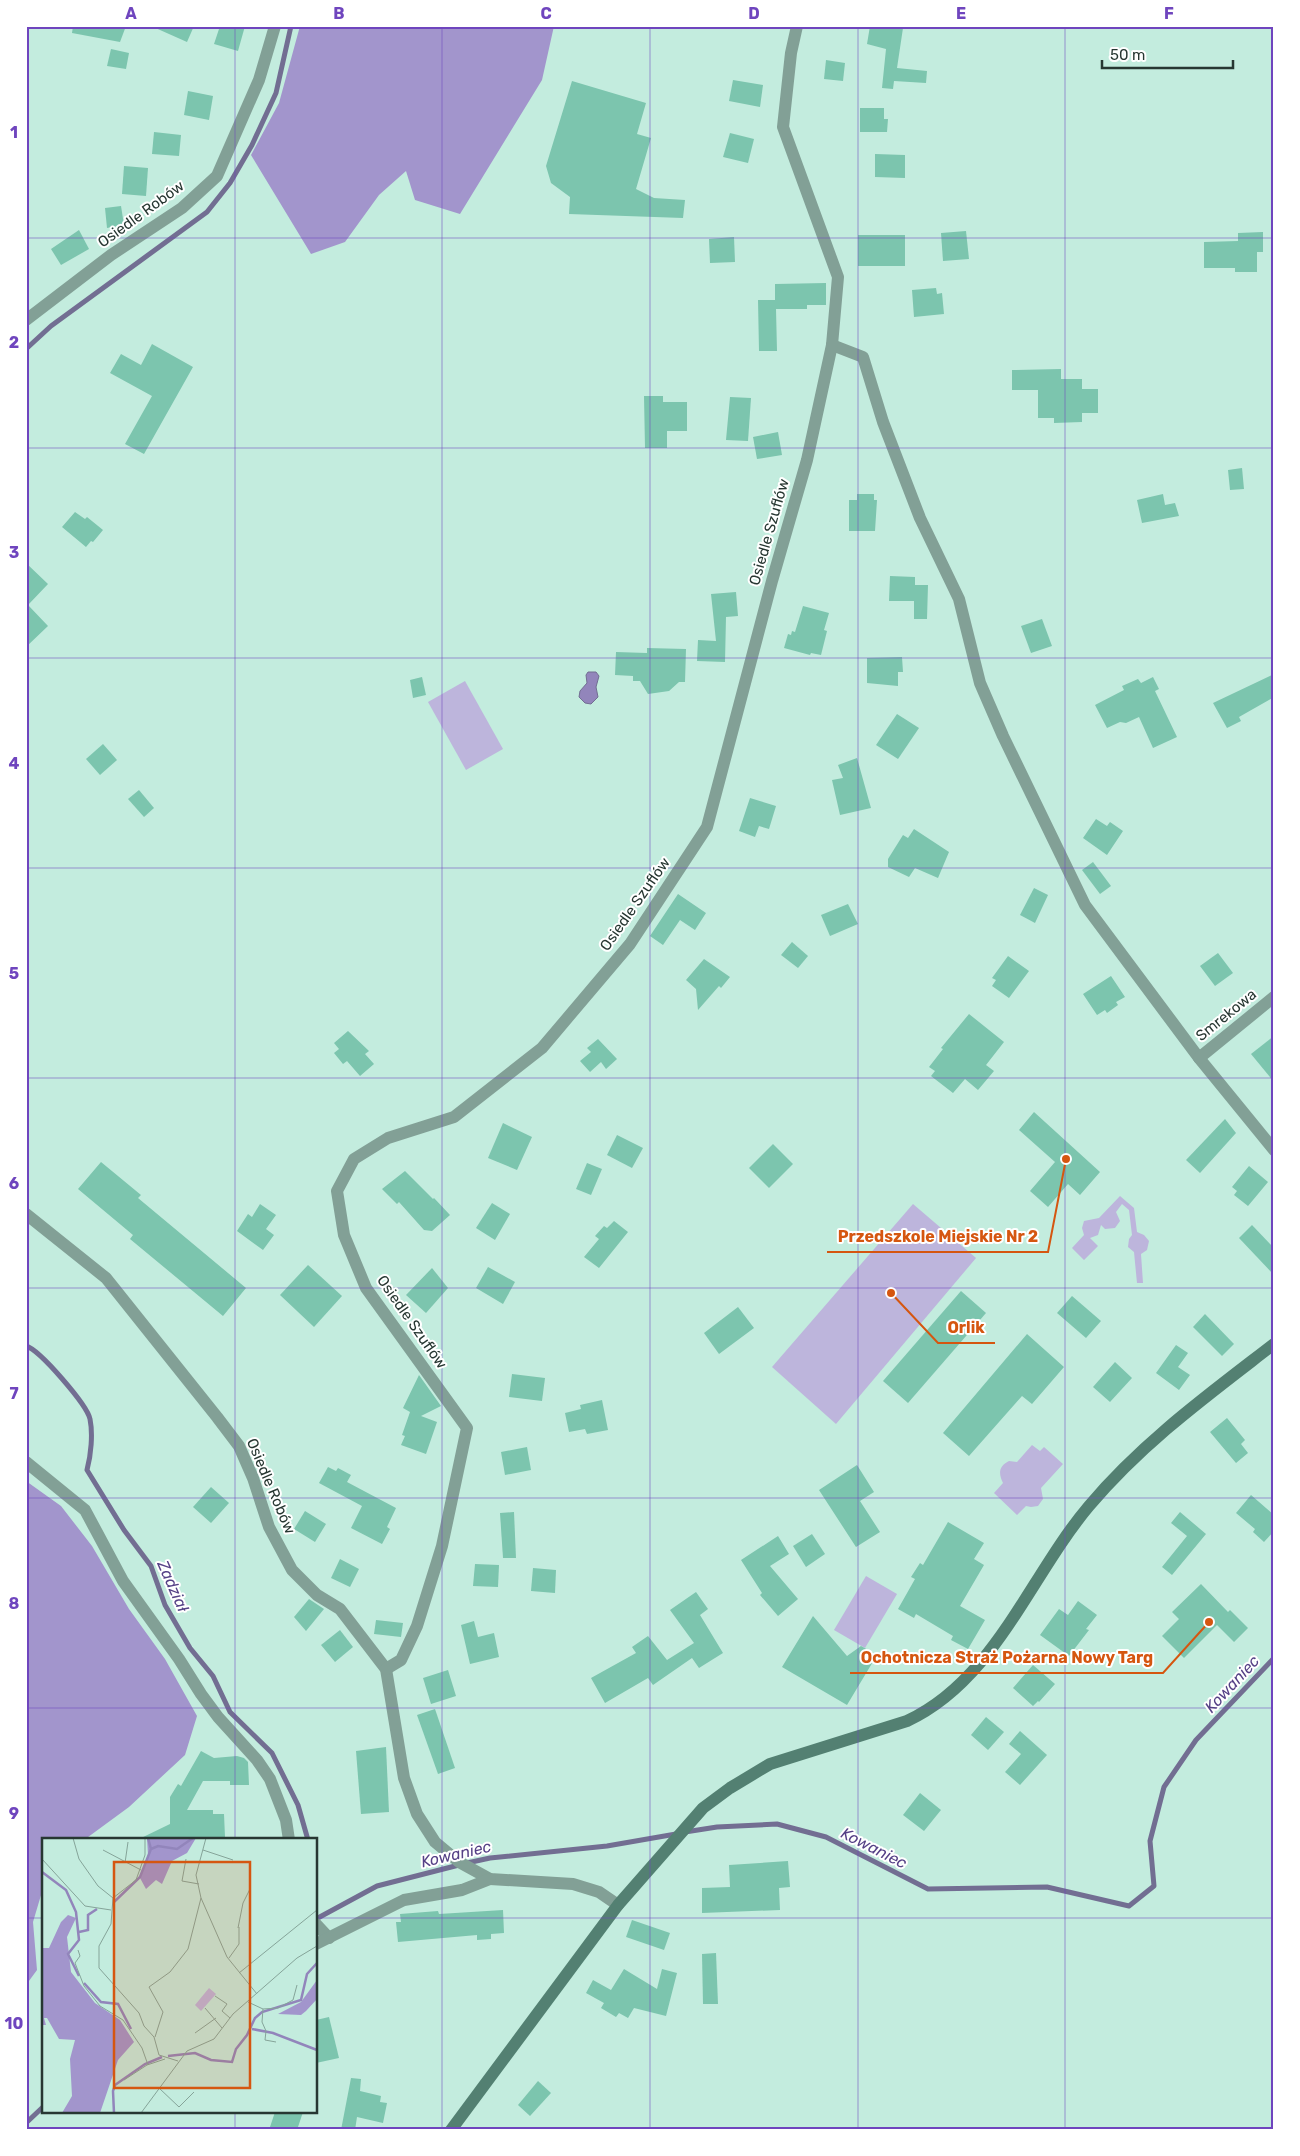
<svg xmlns="http://www.w3.org/2000/svg" width="1300" height="2156" font-family="Rubik,sans-serif">
	<rect width="100%" height="100%" fill="#c3ecde"/>
	<g fill="#bdb5dc">
		<path d="M465 681 503 749 466 770 428 702Z"/>
		<path d="M1120 1196 1134 1208 1137 1232 1144 1235 1149 1241 1147 1250 1141 1254 1143 1283H1137L1134 1252 1128 1247 1129 1239 1132 1235 1129 1210 1122 1204 1116 1212 1120 1221 1115 1228 1105 1229 1101 1225 1098 1235 1090 1238 1098 1246 1084 1260 1072 1248 1084 1235 1082 1228 1084 1221 1099 1218Z"/>
		<path d="M913 1204 976 1258 836 1424 772 1367Z"/>
		<path d="M1032 1445 1040 1451 1044 1447 1063 1464 1041 1488 1043 1499 1038 1506 1031 1507 1026 1506 1017 1515 994 1493 1003 1483C998 1473 999 1466 1009 1461L1017 1462Z"/>
		<path d="M866 1576 897 1594 865 1648 834 1630Z"/>
	</g>
	<g fill="#a295cc">
		<path d="M300 26H554L542 80 460 214 415 200 406 171 379 195 345 242 311 254 251 155 279 103Z"/>
		<path d="M26 1481 61 1506 92 1546 129 1609 165 1659 197 1716 185 1755 129 1807 84 1840H44V1885L33 1922 37 1970 26 1985Z"/>
	</g>
	<path fill="#9285bb" stroke="#726e92" d="M588 672H596L599 676 596 687 598 697 591 704 585 703 579 697 580 691 587 683 586 675Z"/>
	<g fill="none" stroke-linecap="round" stroke-linejoin="round">
		<g stroke="#726e92" stroke-width="5">
			<path d="M26 349 51 326 207 212 230 183 252 145 276 93 291 26"/>
			<path d="M26 1346C40 1350 87 1405 90 1419 93 1434 91 1455 87 1470L124 1530 151 1566 165 1605 190 1648 213 1676 230 1712 272 1753 298 1805 308 1840"/>
			<path d="M685 1832 717 1827 777 1824 826 1837 928 1889 1047 1887 1129 1906 1154 1886 1150 1841 1164 1787 1196 1740 1274 1658"/>
			<path d="M467 1863 490 1858 607 1846 676 1834"/>
			<path d="M316 1919 377 1886 459 1865"/>
			<path d="M26 2123 44 2106"/>
		</g>
	</g>
	<g fill="#7cc5ae">
		<path d="M73 26H126L120 42 72 33Z"/>
		<path d="M151 26H194L187 42Z"/>
		<path d="M220 26H245L238 51 214 44Z"/>
		<path d="M870 26 903 28 897 68 927 71 926 83 894 81 893 89 882 88 886 49 867 44Z"/>
		<path d="M111 49 129 53 126 69 107 66Z"/>
		<path d="M826 60 845 63 843 81 824 79Z"/>
		<path d="M733 80 763 85 760 107 729 101Z"/>
		<path d="M572 81 646 103 637 134 651 138 636 189 654 198 685 200 683 218 569 214 570 197 551 183 546 166Z"/>
		<path d="M188 91 213 96 209 120 184 115Z"/>
		<path d="M860 108H884V119H888L887 132H860Z"/>
		<path d="M154 132 181 135 179 156 152 154Z"/>
		<path d="M730 133 754 139 748 163 723 157Z"/>
		<path d="M875 154 905 155V178L875 177Z"/>
		<path d="M124 166 148 168 146 196 122 194Z"/>
		<path d="M121 206 124 225 107 228 105 208Z"/>
		<path d="M79 230 89 249 61 265 51 249Z"/>
		<path d="M966 231 969 259 943 261 941 233Z"/>
		<path d="M1263 232V252H1257V272H1235V268H1204V242L1238 241V233Z"/>
		<rect x="858" y="235" width="47" height="31"/>
		<path d="M734 237 735 262 710 263 709 239Z"/>
		<path d="M826 283V305H807V309H776L777 351H759L758 300H775V284Z"/>
		<path d="M936 288 937 294 942 293 944 314 914 317 912 290Z"/>
		<path d="M152 344 193 367 144 454 125 444 152 396 110 373 121 354 141 365Z"/>
		<path d="M1061 369V379H1082V389H1098V413H1082V422L1054 423V418H1038V390H1012V370Z"/>
		<path d="M644 396H663V402H687V431H667V448H645Z"/>
		<path d="M730 397 751 398 748 441 726 440Z"/>
		<path d="M778 432 782 455 757 459 753 437Z"/>
		<path d="M1242 468 1244 489 1230 490 1228 470Z"/>
		<path d="M857 494H874V500H877L875 531H849V500H857Z"/>
		<path d="M1163 494 1165 505 1175 503 1179 516 1142 523 1137 500Z"/>
		<path d="M75 512 85 519 87 517 103 530 93 542 91 541 86 547 62 527Z"/>
		<path d="M26 563 48 584 28 605 48 626 26 647Z"/>
		<path d="M890 576 915 577V585H928L927 619H914V601H889Z"/>
		<path d="M736 592 738 616 726 617 725 662 697 661 698 640 716 641 711 594Z"/>
		<path d="M803 606 829 613 824 630 827 631 821 655 811 653 810 655 784 648 788 634 791 635 792 631 795 632Z"/>
		<path d="M1042 619 1052 646 1031 653 1021 626Z"/>
		<path d="M647 648 686 649 685 682H679L669 691 648 694 640 681H633V676L615 675 616 652 647 653Z"/>
		<path d="M902 657 903 672H898V686L867 683V658Z"/>
		<path d="M1274 674V697L1239 717 1241 721 1227 728 1213 703Z"/>
		<path d="M422 677 426 695 413 698 410 680Z"/>
		<path d="M1153 677 1159 689 1155 691 1177 737 1153 748 1139 717 1126 723 1120 722 1107 728 1095 705 1124 690 1122 686 1138 679 1141 683Z"/>
		<path d="M897 714 919 728 898 759 876 745Z"/>
		<path d="M103 744 117 760 100 775 86 759Z"/>
		<path d="M857 758 871 808 840 815 832 780 843 778 838 765Z"/>
		<path d="M139 790 154 808 144 817 128 799Z"/>
		<path d="M750 798 776 806 769 829 759 826 755 837 739 831Z"/>
		<path d="M1096 819 1107 826 1110 822 1123 831 1107 855 1083 838Z"/>
		<path d="M914 829 949 852 938 878 915 868 909 877 888 867V859L903 835 908 838Z"/>
		<path d="M1093 862 1111 886 1100 894 1082 870Z"/>
		<path d="M1034 888 1048 895 1035 923 1020 915Z"/>
		<path d="M678 894 706 913 695 930 680 920 663 945 650 936Z"/>
		<path d="M848 904 858 924 830 936 821 915Z"/>
		<path d="M792 942 808 956 798 968 781 955Z"/>
		<path d="M1218 953 1233 973 1215 986 1200 966Z"/>
		<path d="M1008 956 1029 971 1009 998 992 986 996 980 992 978Z"/>
		<path d="M704 959 730 977 721 988 719 986 698 1010 696 989 686 980Z"/>
		<path d="M1111 976 1125 997 1116 1002 1118 1005 1107 1013 1105 1010 1097 1015 1083 994Z"/>
		<path d="M969 1014 1004 1042 986 1065 994 1071 978 1090 965 1079 953 1093 931 1076 935 1071 929 1067 943 1049 941 1048Z"/>
		<path d="M348 1031 369 1051 365 1054 374 1064 360 1076 347 1061 343 1064 334 1053 339 1049 334 1043Z"/>
		<path d="M1274 1036V1082L1251 1054Z"/>
		<path d="M598 1039 617 1059 606 1069 601 1062 590 1072 580 1061 591 1052 587 1048Z"/>
		<path d="M1034 1112 1100 1172 1080 1195 1068 1184 1048 1207 1030 1191 1055 1162 1019 1130Z"/>
		<path d="M1225 1119 1236 1133 1200 1173 1186 1160Z"/>
		<path d="M503 1123 532 1137 517 1170 488 1158Z"/>
		<path d="M617 1135 643 1148 632 1168 607 1155Z"/>
		<path d="M773 1144 793 1164 769 1188 749 1168Z"/>
		<path d="M101 1162 141 1195 138 1198 246 1288 223 1316 130 1239 133 1235 78 1189Z"/>
		<path d="M587 1163 602 1169 591 1195 576 1189Z"/>
		<path d="M1249 1166 1268 1182 1248 1206 1234 1195 1237 1191 1232 1187Z"/>
		<path d="M405 1171 433 1199 434 1198 450 1215 432 1231 424 1230 399 1202 397 1204 382 1189Z"/>
		<path d="M492 1203 510 1214 495 1240 476 1228Z"/>
		<path d="M260 1204 276 1215 266 1229 274 1235 263 1250 237 1231 248 1214 252 1217Z"/>
		<path d="M614 1221 628 1232 599 1268 584 1257 599 1239 595 1236 604 1226 607 1228Z"/>
		<path d="M1252 1225 1274 1248V1275L1239 1238Z"/>
		<path d="M308 1265 342 1296 314 1327 280 1295Z"/>
		<path d="M488 1267 515 1282 503 1304 476 1288Z"/>
		<path d="M432 1268 448 1288 426 1313 406 1295Z"/>
		<path d="M961 1291 986 1313 908 1403 883 1381Z"/>
		<path d="M1072 1296 1101 1321 1086 1338 1057 1313Z"/>
		<path d="M738 1307 754 1328 719 1354 704 1333Z"/>
		<path d="M1205 1314 1234 1344 1222 1356 1193 1327Z"/>
		<path d="M1027 1334 1064 1367 1032 1404 1022 1396 969 1456 943 1433Z"/>
		<path d="M1176 1345 1188 1353 1178 1367 1190 1375 1179 1390 1156 1373Z"/>
		<path d="M1115 1362 1132 1378 1110 1402 1093 1387Z"/>
		<path d="M512 1374 545 1378 542 1401 509 1397Z"/>
		<path d="M419 1375 441 1406 421 1416 437 1422 426 1454 401 1445 405 1436 402 1435 410 1412 403 1408Z"/>
		<path d="M602 1400 608 1430 587 1434 585 1429 569 1432 565 1413 581 1409 580 1405Z"/>
		<path d="M1227 1418 1245 1440 1241 1444 1248 1453 1236 1463 1210 1432Z"/>
		<path d="M527 1447 531 1470 505 1475 501 1452Z"/>
		<path d="M857 1465 874 1492 860 1501 880 1532 856 1547 819 1490Z"/>
		<path d="M328 1467 336 1471 338 1468 351 1475 347 1482 396 1508 387 1527 390 1529 382 1544 351 1528 362 1506 319 1483Z"/>
		<path d="M211 1487 229 1503 211 1523 193 1507Z"/>
		<path d="M1251 1495 1274 1515V1531L1264 1542 1253 1532 1255 1529 1236 1513Z"/>
		<path d="M305 1511 326 1524 315 1542 294 1529Z"/>
		<path d="M514 1512 516 1558H503L500 1513Z"/>
		<path d="M1180 1512 1206 1534 1172 1575 1162 1567 1187 1536 1171 1523Z"/>
		<path d="M948 1522 984 1543 974 1559 984 1565 960 1606 985 1620 968 1649 951 1640 953 1636 916 1614 914 1618 898 1609 915 1579 911 1577 920 1563 923 1565Z"/>
		<path d="M812 1534 825 1554 806 1567 793 1546Z"/>
		<path d="M778 1536 789 1554 770 1566 798 1599 778 1616 760 1595 762 1593 741 1560Z"/>
		<path d="M340 1559 359 1569 350 1587 331 1578Z"/>
		<path d="M475 1564 499 1565 498 1587 473 1586Z"/>
		<path d="M533 1568 556 1570 555 1593 531 1591Z"/>
		<path d="M1201 1584 1228 1612 1230 1610 1248 1628 1234 1642 1217 1625 1184 1658 1162 1636 1179 1619 1172 1612Z"/>
		<path d="M696 1592 708 1609 700 1615 723 1653 699 1668 692 1658 653 1685 648 1678 605 1703 591 1678 636 1653 632 1647 648 1636 667 1660 694 1643 670 1610Z"/>
		<path d="M309 1599 324 1609 306 1631 294 1617Z"/>
		<path d="M1078 1601 1097 1615 1086 1629 1089 1630 1069 1656 1040 1635 1059 1609 1068 1615Z"/>
		<path d="M813 1616 847 1656 861 1646 877 1655 847 1705 782 1667Z"/>
		<path d="M376 1620 403 1623 401 1637 374 1634Z"/>
		<path d="M474 1621 478 1637 494 1633 499 1657 470 1664 461 1625Z"/>
		<path d="M340 1630 353 1647 335 1662 321 1645Z"/>
		<path d="M1033 1665 1055 1684 1039 1702 1038 1701 1033 1706 1013 1688Z"/>
		<path d="M448 1670 456 1696 431 1704 423 1678Z"/>
		<path d="M435 1709 455 1768 438 1774 417 1715Z"/>
		<path d="M986 1717 1004 1732 988 1750 971 1735Z"/>
		<path d="M1020 1731 1047 1755 1020 1785 1005 1772 1021 1754 1009 1744Z"/>
		<path d="M386 1747 389 1812 361 1814 356 1751Z"/>
		<path d="M201 1751 214 1758 237 1756 244 1758 248 1762 249 1785H230V1781H203L187 1810H213V1814H224L225 1837 137 1840 170 1824V1797L178 1784 181 1786Z"/>
		<path d="M920 1793 941 1810 924 1831 903 1815Z"/>
		<path d="M788 1861 790 1887 779 1888 780 1910 702 1913V1888L730 1887 729 1865Z"/>
		<path d="M503 1910 504 1933 491 1934V1939L477 1940V1935L398 1942 396 1922H401L400 1914 438 1911 439 1914Z"/>
		<path d="M632 1920 670 1933 664 1950 626 1937Z"/>
		<path d="M716 1953 718 2004H703L702 1954Z"/>
		<path d="M624 1969 657 1989 662 1969 677 1973 666 2016 634 2008 628 2018 619 2013 616 2017 601 2008 604 2003 586 1993 593 1980 611 1990Z"/>
		<path d="M329 2017 339 2058 316 2063V2020Z"/>
		<path d="M351 2078 361 2079 360 2091 381 2096 380 2102 387 2103 383 2123 357 2117 355 2130H341Z"/>
		<path d="M538 2081 551 2093 530 2116 518 2105Z"/>
		<path d="M275 2112H303L297 2130H269Z"/>
	</g>
	<g fill="none" stroke-linecap="round" stroke-linejoin="round">
		<g stroke="#82a096" stroke-width="12">
			<path d="M26 320 111 255 182 208 217 176 259 80 275 26"/>
			<path d="M832 345 863 357 883 422 920 518 959 599 980 683 1003 736 1085 905 1199 1058 1274 1150"/>
			<path d="M1199 1058 1274 997"/>
			<path d="M26 1214 106 1278 217 1417 239 1446 253 1478 269 1527 292 1570 317 1595 340 1609 386 1669 404 1778 417 1814 435 1842 459 1862 490 1879 573 1884 599 1892 618 1905"/>
			<path d="M26 1462 85 1510 123 1581 179 1659 201 1694 218 1717 257 1760 270 1779 286 1820 289 1840"/>
			<path d="M386 1669 401 1660 417 1626 442 1546 467 1428 366 1288 344 1235 337 1191 354 1159 388 1138 454 1117 542 1048 630 944 707 827 772 581 807 460 832 345 838 277 783 127 791 53 797 26"/>
			<path d="M316 1924 329 1938"/>
			<path d="M316 1944 404 1900 462 1890 490 1879"/>
		</g>
		<path stroke="#538072" stroke-width="12" d="M451 2130 618 1905 703 1808 730 1788 770 1764 907 1721C995 1680 1029 1577 1089 1506 1143 1442 1208 1395 1274 1344"/>
	</g>
	<path fill="none" stroke="#6f45be" stroke-width="1" stroke-opacity="0.55" d="M235 26V1840M442 26V2130M650 26V2130M858 26V2130M1065 26V2130M26 238H1274M26 448H1274M26 658H1274M26 868H1274M26 1078H1274M26 1288H1274M26 1498H1274M26 1708H1274M26 1918H44M316 1918H1274M235 2112V2130"/>
	<g text-anchor="middle" dominant-baseline="central" stroke-width="4" stroke-linejoin="round" paint-order="stroke">
		<g font-size="15" fill="#273732" stroke="#fff">
			<text transform="translate(141 214) rotate(-36)">Osiedle Robów</text>
			<text transform="translate(769 532) rotate(-74)">Osiedle Szuflów</text>
			<text transform="translate(635 904) rotate(-55)">Osiedle Szuflów</text>
			<text transform="translate(1226 1015) rotate(-39)">Smrekowa</text>
			<text transform="translate(412 1322) rotate(55)">Osiedle Szuflów</text>
			<text transform="translate(271 1486) rotate(67)">Osiedle Robów</text>
		</g>
		<g font-size="16" font-style="italic" fill="#554186" stroke="#fff">
			<text transform="translate(173 1586) rotate(66)">Zadział</text>
			<text transform="translate(1232 1684) rotate(-47)">Kowaniec</text>
			<text transform="translate(874 1848) rotate(27)">Kowaniec</text>
			<text transform="translate(456 1854) rotate(-13)">Kowaniec</text>
		</g>
	</g>
	<g transform="translate(42 1838)">
		<rect width="275" height="275" fill="#c3ecde"/>
		<path d="M167 150 174 156 159 173 153 167Z" fill="#bdb5dc"/>
		<path d="M105 0H154L145 15 130 23 120 46 114 42 104 51 98 40 106 17ZM26 77 34 80 25 99 29 134 53 165 78 182 92 204 76 222 58 275H20L30 258 28 221 33 202 17 201 5 180H2L4 187H0V110H7L19 84ZM275 142V161L264 173 259 177 236 176 259 164Z" fill="#a295cc"/>
		<path fill="none" stroke="#9285bb" stroke-width="2.5" d="M109 11 116 8 135 11 151 0M0 34 24 52 34 74 37 102 26 116 37 138M72 64 98 39 109 11 106 0M37 94 46 92V77L55 71M42 145 59 164 76 166 89 191M210 191 231 195 275 212M126 218 153 215 169 222 190 224 194 211 205 197 213 180 220 174 259 162 265 136 275 125M72 275 71 253 73 247 103 226 120 219"/>
		<path fill="none" stroke="#85a499" stroke-width="1" d="M31 0 37 21 56 48 71 60M103 0V17L94 42 71 60 69 86 57 108V130L97 175 102 188 112 199 117 217 136 223M61 12 99 32M161 12 191 22M0 21 43 68 69 72M144 21 140 43 157 46M83 25 86 4M159 60 185 119 215 156M196 90 201 65 208 51M36 112 38 118 33 125 42 148 58 168 81 182 100 210 106 227M187 120 197 106V89M197 135 275 72M173 158 185 166 180 173 188 180M206 164 221 171 220 184 224 193 223 202 234 204M163 170 180 190M221 171 236 170 251 162 255 147M153 195 174 180M113 199 121 174 107 149 128 134 146 111 159 60 154 37 164 0M82 242 105 227 123 221M117 250 137 269 152 254M99 275 145 213 172 201 191 176 255 120 275 108"/>
		<path fill="#d55610" fill-opacity="0.15" stroke="#d55610" stroke-width="2.5" d="M72 24H208V250H72Z"/>
		<rect width="275" height="275" fill="none" stroke="#273732" stroke-width="2.5"/>
	</g>
	<path fill="none" stroke="#d55610" stroke-width="2" d="M1066 1159L1048 1252H827M891 1293L938 1343H995M1209 1622L1163 1673H850"/>
	<g fill="#d55610" stroke="#fff" stroke-width="2">
		<circle cx="1066" cy="1159" r="5"/>
		<circle cx="891" cy="1293" r="5"/>
		<circle cx="1209" cy="1622" r="5"/>
	</g>
	<g font-size="16" text-anchor="middle" font-weight="bold" fill="#d55610" stroke="#fff" stroke-width="4" stroke-linejoin="round" paint-order="stroke">
		<text x="938" y="1242">Przedszkole Miejskie Nr 2</text>
		<text x="966" y="1333">Orlik</text>
		<text x="1007" y="1663">Ochotnicza Straż Pożarna Nowy Targ</text>
	</g>
	<rect width="1300" height="2156" fill="none" stroke="#ffffff" stroke-width="55"/>
	<path d="M1102 60v8h131v-8" fill="none" stroke="#273732" stroke-width="2.5"/>
	<text x="1110" y="60" font-size="15" fill="#273732" stroke="#ffffff" stroke-width="4" paint-order="stroke">50 m</text>
	<rect x="28" y="28" width="1244" height="2100" fill="none" stroke="#6f45be" stroke-width="2"/>
	<g font-size="16" text-anchor="middle" font-weight="bold" fill="#6f45be">
		<text x="131" y="19">A</text>
		<text x="339" y="19">B</text>
		<text x="546" y="19">C</text>
		<text x="754" y="19">D</text>
		<text x="961" y="19">E</text>
		<text x="1169" y="19">F</text>
		<text x="14" y="138">1</text>
		<text x="14" y="348">2</text>
		<text x="14" y="558">3</text>
		<text x="14" y="769">4</text>
		<text x="14" y="979">5</text>
		<text x="14" y="1189">6</text>
		<text x="14" y="1399">7</text>
		<text x="14" y="1609">8</text>
		<text x="14" y="1819">9</text>
		<text x="14" y="2029">10</text>
	</g>
</svg>
